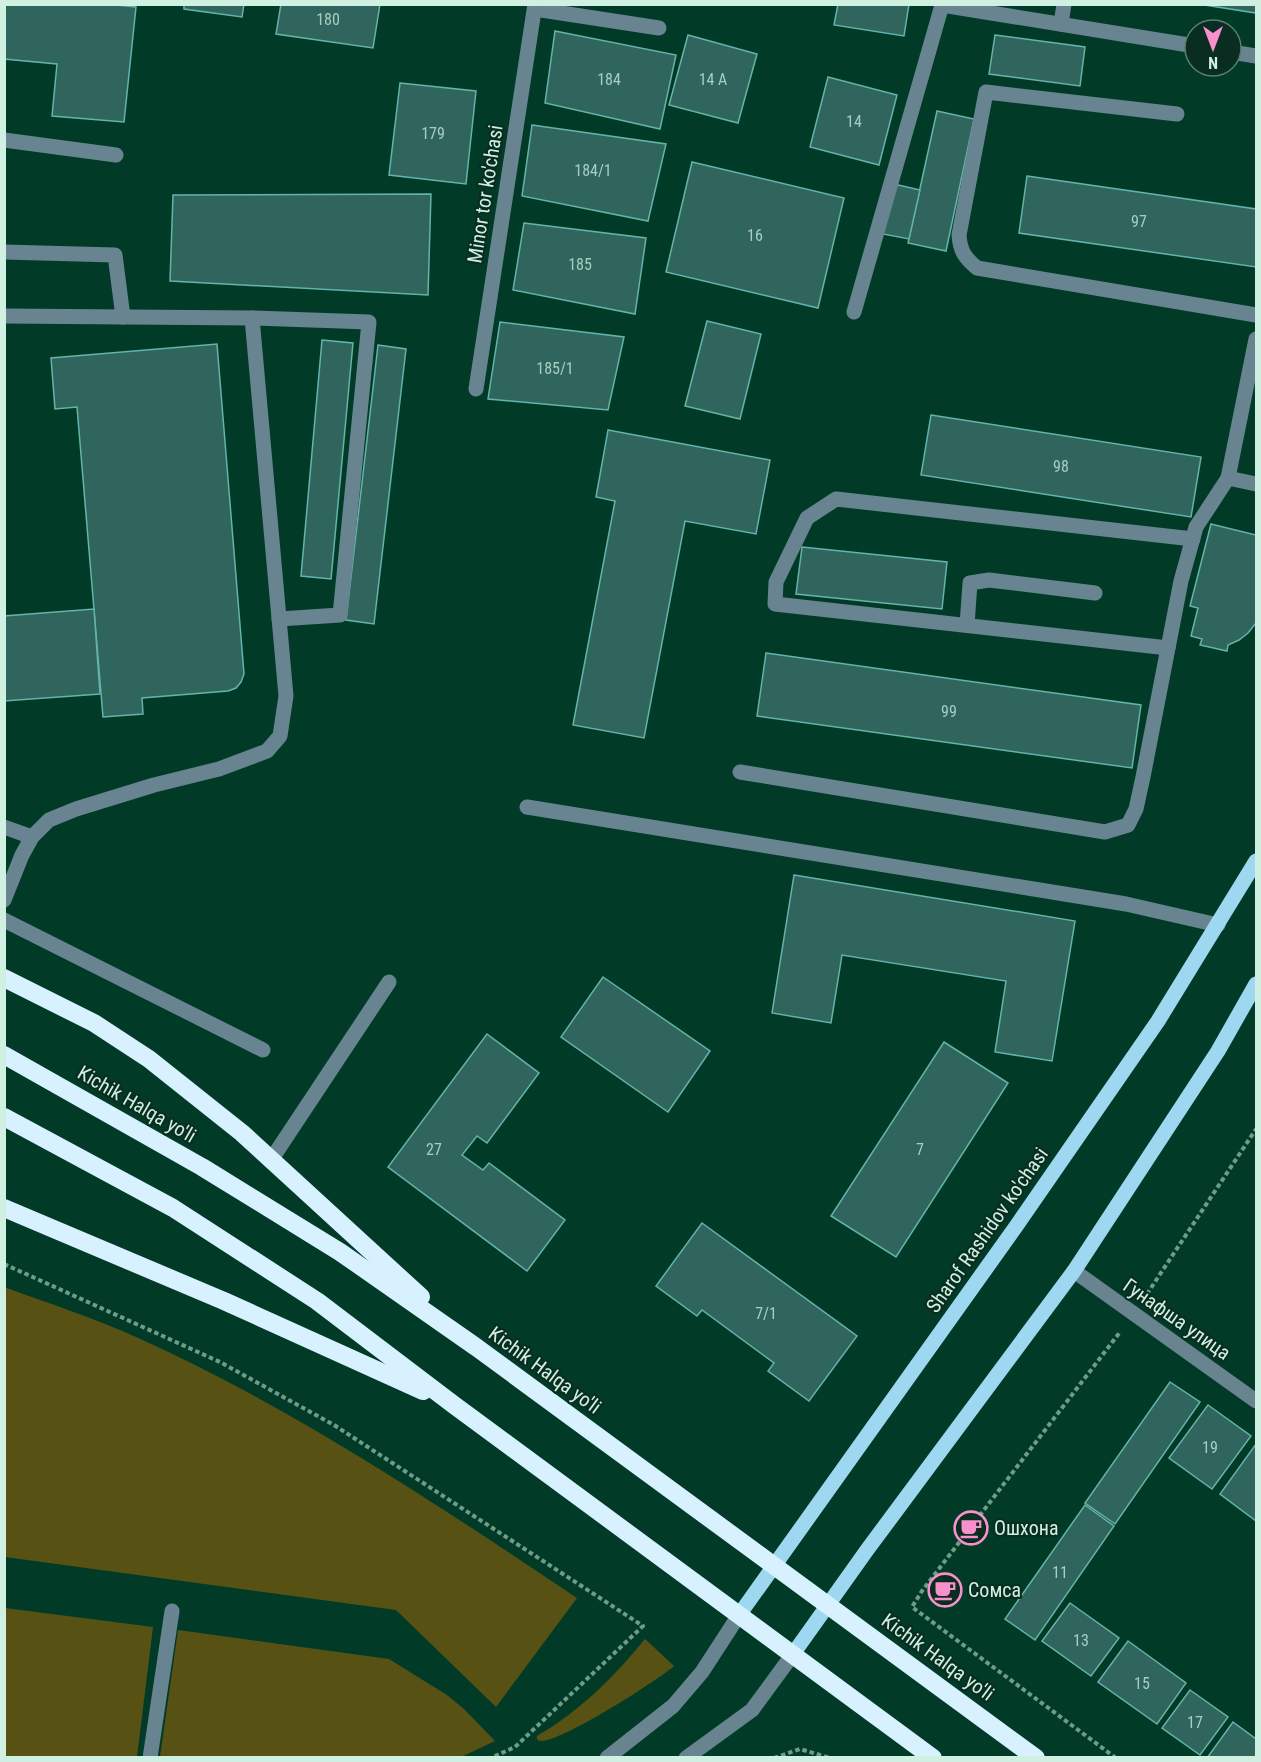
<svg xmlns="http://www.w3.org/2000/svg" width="1261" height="1762" font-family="'Roboto Condensed',sans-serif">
	<rect width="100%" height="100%" fill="#013b28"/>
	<g fill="#575214">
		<path d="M4 1287C48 1303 94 1318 136 1337 292 1407 435 1503 577 1598L496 1707 396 1610 5 1557Z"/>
		<path d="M5 1608 153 1627 137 1757H5Z"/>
		<path d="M178 1630 389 1659 447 1695 464 1709 495 1741 459 1758 160 1757Z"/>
		<path d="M645 1639 674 1666C663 1677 532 1762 537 1736 580 1711 614 1677 645 1639Z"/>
	</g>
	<g fill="#30655e" stroke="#63b4a9" stroke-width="1.5">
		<path d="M4 4H107L136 7 124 122 52 116 57 64 4 59Z"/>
		<path d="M184 4H244L242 17 184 9Z"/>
		<path d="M281 4H380L373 48 276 34Z"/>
		<path d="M838 4H909L904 36 834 25Z"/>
		<path d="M1198 4H1256V13Z"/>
		<path d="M555 31 676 55 660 129 545 103Z"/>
		<path d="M688 35 757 54 738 123 669 105Z"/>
		<path d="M995 35 1085 47 1080 86 989 74Z"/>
		<path d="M828 77 897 95 879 165 810 147Z"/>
		<path d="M400 83 476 91 466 184 389 175Z"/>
		<path d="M937 111 974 119 946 251 908 243Z"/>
		<path d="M532 125 666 144 648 221 522 196Z"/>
		<path d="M692 162 844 198 818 308 666 272Z"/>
		<path d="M1027 176 1256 209V267L1019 233Z"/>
		<path d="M894 184 920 190 909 239 883 234Z"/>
		<path d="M431 194 428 295 170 281 173 195Z"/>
		<path d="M524 223 646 238 635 314 513 290Z"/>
		<path d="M707 321 761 334 740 419 685 406Z"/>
		<path d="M500 322 624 337 608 410 488 399Z"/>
		<path d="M322 340 353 343 331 579 301 576Z"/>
		<path d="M217 344 244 674 241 682 236 688 228 691 142 698 143 714 103 717 77 407 55 409 51 358Z"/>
		<path d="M378 345 406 349 374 624 346 620Z"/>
		<path d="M931 415 1201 457 1191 517 921 475Z"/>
		<path d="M608 430 770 460 756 534 685 521 644 738 573 725 615 501 596 497Z"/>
		<path d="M1211 524 1256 535V623L1248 633 1239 640 1228 645 1227 651 1200 645 1202 639 1191 636 1198 608 1190 606Z"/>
		<path d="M802 547 947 562 942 609 796 594Z"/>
		<path d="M94 609 100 694 4 701V616Z"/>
		<path d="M766 653 1141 705 1132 768 757 716Z"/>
		<path d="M794 875 1075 921 1052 1061 995 1052 1006 981 842 955 831 1023 772 1013Z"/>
		<path d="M603 977 710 1051 668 1112 561 1037Z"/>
		<path d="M487 1034 539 1073 487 1143 477 1136 462 1155 483 1170 489 1163 565 1220 527 1271 388 1167Z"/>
		<path d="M944 1042 1008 1083 896 1257 831 1216Z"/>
		<path d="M702 1223 857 1336 809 1401 768 1371 774 1363 702 1310 697 1316 656 1286Z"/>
		<path d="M1170 1382 1200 1402 1115 1524 1085 1503Z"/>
		<path d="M1208 1405 1251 1436 1212 1489 1169 1458Z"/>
		<path d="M1256 1444V1521L1220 1494Z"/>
		<path d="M1085 1505 1114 1526 1035 1640 1005 1619Z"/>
		<path d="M1070 1603 1119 1638 1091 1676 1042 1641Z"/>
		<path d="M1128 1641 1186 1683 1157 1724 1098 1682Z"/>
		<path d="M1190 1690 1228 1717 1200 1755 1162 1728Z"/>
		<path d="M1233 1722 1256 1739V1758H1207Z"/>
	</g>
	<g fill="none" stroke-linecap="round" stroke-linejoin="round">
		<g stroke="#6f9b8a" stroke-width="4" stroke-dasharray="4.5 3" stroke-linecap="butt">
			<path d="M4 1264 220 1362 334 1425 643 1626 515 1747 491 1758"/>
			<path d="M1147 1294 1256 1129"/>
			<path d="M774 1758 800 1749 830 1758"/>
			<path d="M1116 1758 912 1607 922 1591 1120 1332"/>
		</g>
		<g stroke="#688490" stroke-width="15">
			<path d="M535 9 659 28"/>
			<path d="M1061 24 1064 4"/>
			<path d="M1231 52 1256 56"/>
			<path d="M1177 114 986 92 959 235C960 251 965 258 977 268L1256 315"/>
			<path d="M4 140 116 155"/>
			<path d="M4 252 115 255 123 317"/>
			<path d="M854 312 942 5 1195 46"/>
			<path d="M4 316 252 318 286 696 280 736 267 751 219 769 154 785 76 809 49 820 32 837 22 855 4 900"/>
			<path d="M252 318 369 322 340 615 279 619"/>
			<path d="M476 389 535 4"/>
			<path d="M1228 478 1256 484"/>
			<path d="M967 625 970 583 989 580 1095 593"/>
			<path d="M1168 648 775 604 776 582 807 518 836 499 1193 539"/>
			<path d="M740 772 1105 832 1128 825 1136 809 1143 777 1181 581 1196 527 1228 478 1256 339"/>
			<path d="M527 807 1126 904 1218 925"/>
			<path d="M4 827 32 837"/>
			<path d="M4 920 263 1050"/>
			<path d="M271 1160 389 982"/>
			<path d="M1074 1271 1256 1401"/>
			<path d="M150 1758 172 1611"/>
			<path d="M607 1758 673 1706 702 1672 739 1615"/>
			<path d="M686 1758 752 1710 793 1654"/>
		</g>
		<g stroke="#9dd8f0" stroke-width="15">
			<path d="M739 1615 1017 1225 1158 1021 1256 861"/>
			<path d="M793 1654 867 1550 1074 1271 1218 1051 1256 984"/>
		</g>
		<g stroke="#d7f2fe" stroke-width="18">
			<path d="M4 978 94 1023 149 1059 242 1133 421 1297"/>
			<path d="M4 1055 202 1167 340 1252 476 1347 1036 1758"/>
			<path d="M4 1117 173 1208 317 1301 454 1405 933 1758"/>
			<path d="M4 1208 224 1301 423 1391"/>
		</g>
	</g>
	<defs>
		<g id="cafe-ring" transform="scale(1.725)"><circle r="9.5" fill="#092e21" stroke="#f890cc" stroke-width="1.5"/><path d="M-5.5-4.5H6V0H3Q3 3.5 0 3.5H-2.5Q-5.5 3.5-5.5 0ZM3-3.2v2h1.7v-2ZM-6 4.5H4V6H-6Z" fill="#f890cc"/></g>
	</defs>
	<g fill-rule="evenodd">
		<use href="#cafe-ring" x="971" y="1528"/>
		<use href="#cafe-ring" x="945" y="1590"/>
	</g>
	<g text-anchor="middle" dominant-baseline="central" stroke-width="4.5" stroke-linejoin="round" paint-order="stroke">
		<g font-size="16" fill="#a8cec0">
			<text x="328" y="19">180</text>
			<text x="609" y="79">184</text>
			<text x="713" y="79">14 А</text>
			<text x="854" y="121">14</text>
			<text x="433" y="133">179</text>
			<text x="593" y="170">184/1</text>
			<text x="1139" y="221">97</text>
			<text x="755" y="235">16</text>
			<text x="580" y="264">185</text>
			<text x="555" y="368">185/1</text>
			<text x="1061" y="466">98</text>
			<text x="949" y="711">99</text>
			<text x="434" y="1149">27</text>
			<text x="920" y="1149">7</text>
			<text x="766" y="1313">7/1</text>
			<text x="1210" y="1447">19</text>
			<text x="1060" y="1572">11</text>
			<text x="1081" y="1640">13</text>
			<text x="1142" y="1683">15</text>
			<text x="1195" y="1722">17</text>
		</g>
		<g font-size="20" fill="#d0f1e1" stroke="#092e21">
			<text transform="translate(485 194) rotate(-81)">Minor tor ko'chasi</text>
			<text transform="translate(137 1104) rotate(30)">Kichik Halqa yo'li</text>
			<text transform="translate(987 1230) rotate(-55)">Sharof Rashidov ko'chasi</text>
			<text transform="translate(1177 1319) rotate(35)">Гунафша улица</text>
			<text transform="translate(545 1370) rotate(36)">Kichik Halqa yo'li</text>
			<text transform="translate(938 1657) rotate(36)">Kichik Halqa yo'li</text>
		</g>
		<g font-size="20" fill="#d0f1e1" stroke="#092e21" text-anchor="start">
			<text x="994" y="1528">Ошхона</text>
			<text x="968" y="1590">Сомса</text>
		</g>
	</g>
	<rect width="1261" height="1762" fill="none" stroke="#d0f1e1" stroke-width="12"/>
	<g transform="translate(1213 48) rotate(180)"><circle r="28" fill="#092e21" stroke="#597c6e" stroke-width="1.5"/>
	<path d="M0-4.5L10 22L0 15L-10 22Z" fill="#f890cc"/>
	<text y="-9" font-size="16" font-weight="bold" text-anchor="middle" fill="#d0f1e1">N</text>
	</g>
</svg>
